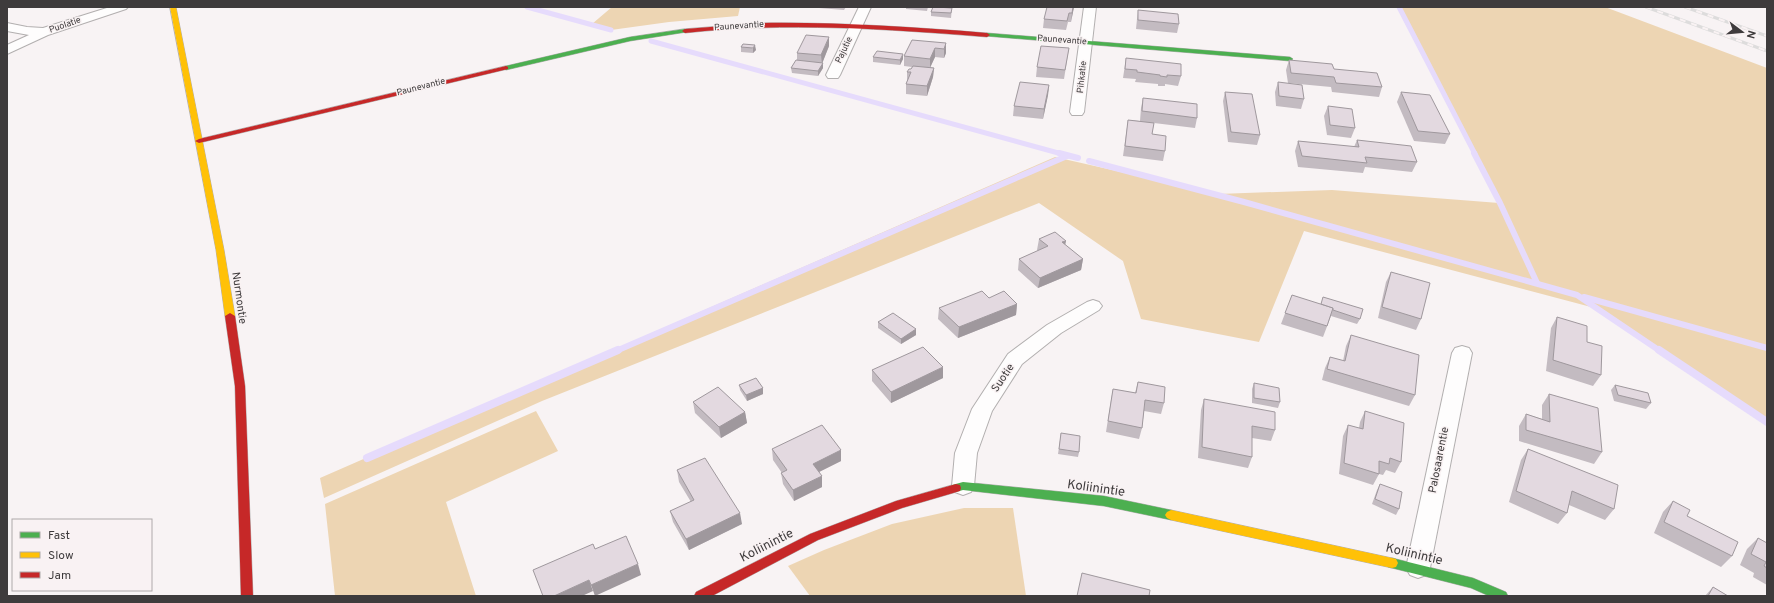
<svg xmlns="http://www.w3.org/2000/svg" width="1774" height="603" font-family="Overpass,sans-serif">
	<rect width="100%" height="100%" fill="#f8f3f4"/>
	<g fill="#edd5b3">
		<path d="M612 7H740L738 16 669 22 611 30 592 24Z"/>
		<path d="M1399 7H1605L1767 68V422L1591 307 1304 231 1259 342 1141 319 1123 261 1039 203 542 401 324 498 320 478 1055 157 1218 194 1332 190 1499 203Z"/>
		<path d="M536 411 558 451 446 502 476 596H335L325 504Z"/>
		<path d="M964 508H1013L1026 596H810L788 566 824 550 892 524Z"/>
	</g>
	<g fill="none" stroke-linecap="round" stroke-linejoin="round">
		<g stroke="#e6dbfc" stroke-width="5">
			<path d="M527 7 611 30"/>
			<path d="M1399 7 1475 154"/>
			<path d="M651 41 1062 154"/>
		</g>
		<g stroke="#e6dbfc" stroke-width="6">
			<path d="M1059 153 1078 158"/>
			<path d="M1474 153 1500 203 1537 283"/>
			<path d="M1089 161 1244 202 1577 295 1660 351"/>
			<path d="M1584 297 1767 348"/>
			<path d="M616 351 1067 156"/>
		</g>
		<g stroke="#e6dbfc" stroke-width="8">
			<path d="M1659 350 1767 422"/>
			<path d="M367 458 618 350"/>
		</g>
		<g stroke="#b2afaf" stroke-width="2">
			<g id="street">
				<path d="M110 7H128L126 9 48 35 7 54V45L29 35 7 31V23L27 27 43 28Z"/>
				<path d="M859 7H871L840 75 838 78H828L826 75Z"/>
				<path d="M1084 7H1096L1084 112 1082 115H1072L1070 112Z"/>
				<path d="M1093 300 1099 302 1102 306 1099 310 1061 333 1022 364 992 411 977 453 974 486 971 492 963 495 955 492 952 486 955 453 972 409 1008 354 1047 325 1087 302Z"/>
				<path d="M1462 346 1469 348 1472 353 1430 568 1426 575 1418 578 1410 575 1406 568 1452 353 1455 348Z"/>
			</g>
		</g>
		<g stroke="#b2afaf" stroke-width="1">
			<g id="fast">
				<path d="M685 29 688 31 687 32 630 41 506 70 503 68 506 66 630 37Z"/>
				<path d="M987 33 1290 57 1293 59 1290 61 985 36 984 35Z"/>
				<path d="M963 482 1104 496 1171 510 1175 512 1177 515 1175 518 1171 520 1104 506 963 490 956 492 952 491 951 488 952 485Z"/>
				<path d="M1392 558 1473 578 1506 592 1508 596H1489L1471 588 1392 568 1388 567 1386 563 1388 559Z"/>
			</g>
		</g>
		<g stroke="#b2afaf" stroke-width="1">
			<g id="slow">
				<path d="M170 7H176L224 250 235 316 230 319 225 316 216 250Z"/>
				<path d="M1171 510 1392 558 1396 559 1398 563 1396 567 1392 568 1171 520 1167 518 1165 515 1167 512Z"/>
			</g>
		</g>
		<g stroke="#b2afaf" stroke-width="1">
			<g id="jam">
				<path d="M761 23C836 22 912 27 987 33L990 35 987 37C885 29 787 22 685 33L682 31 685 29Z"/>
				<path d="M506 66 508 67V69L199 143 195 141 199 139Z"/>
				<path d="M230 313 235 316 245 386 253 596H241L235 386 225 316Z"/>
				<path d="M956 484 960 485 961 488 960 491 902 508 818 540 712 596H694L696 592 810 534 896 501Z"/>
			</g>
		</g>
		<use href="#street" fill="#fefdfd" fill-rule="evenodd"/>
		<use href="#fast" fill="#4caf50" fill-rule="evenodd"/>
		<use href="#slow" fill="#ffc107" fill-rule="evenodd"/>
		<use href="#jam" fill="#c62828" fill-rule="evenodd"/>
		<g stroke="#dddcdc" stroke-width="3">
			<g id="rail">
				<path d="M1646 7 1767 51"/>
				<path d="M1685 7 1767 36"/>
			</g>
		</g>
		<use href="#rail" stroke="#f9f2f3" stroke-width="2" stroke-dasharray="6" stroke-linecap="butt"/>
	</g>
	<g fill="#c3bbc1">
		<path d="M818 7H846L844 10 819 8Z"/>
		<path d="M906 7H928L927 11 906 9Z"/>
		<path d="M1074 7 1071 22H1068L1066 30 1043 28 1044 19Z"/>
		<path d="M952 8 951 18 931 16V12Z"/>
		<path d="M1138 10 1179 24 1177 33 1136 29 1137 19Z"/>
		<path d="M946 43V53L944 58 935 57 930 67 934 68 933 77 927 96 906 94V84L907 81V72L911 69 912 67 904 66V56Z"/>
		<path d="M743 44 756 50 753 53 741 52V47Z"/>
		<path d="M829 46 822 63H823V68L818 76 792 73 791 68 797 60V53Z"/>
		<path d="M1069 48 1064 79 1036 77 1037 67Z"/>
		<path d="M873 57 903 59 900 65 873 62Z"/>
		<path d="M1126 58 1181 76 1178 86 1165 84V86H1158V84L1135 82 1136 79 1123 78Z"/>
		<path d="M1289 60 1334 69 1382 87 1379 97 1332 92 1331 87 1288 83 1286 70Z"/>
		<path d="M1278 82 1304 99 1301 109 1276 106 1275 92Z"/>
		<path d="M1049 85 1048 95 1043 119 1013 116 1014 106Z"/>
		<path d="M1225 92 1260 135 1257 145 1228 142 1223 101Z"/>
		<path d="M1401 92 1450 134 1445 144 1414 141 1397 102Z"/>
		<path d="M1143 98 1197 118 1195 128 1154 123 1152 134 1165 151 1163 161 1123 156 1128 120 1140 121 1141 108Z"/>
		<path d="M1328 106 1355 128 1351 138 1327 135 1324 116Z"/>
		<path d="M1357 140 1417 162 1412 172 1365 167 1363 173 1298 167 1295 151 1298 141 1354 147Z"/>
		<path d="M1039 239 1065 245 1083 259 1081 270 1038 288 1018 270 1019 259 1038 251 1037 250Z"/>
		<path d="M1391 272 1421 319 1416 330 1378 318 1386 282Z"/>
		<path d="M1292 295 1360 319 1357 324 1331 316 1323 337 1281 324Z"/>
		<path d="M989 298 1017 304 1016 315 958 338 938 319 939 308Z"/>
		<path d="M1557 317 1587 342 1601 375 1593 386 1546 371 1551 328Z"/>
		<path d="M878 322 916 329V335L901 344 878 328Z"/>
		<path d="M1351 335 1415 395 1409 406 1322 380 1325 368 1330 357 1343 361 1346 346Z"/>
		<path d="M872 370 943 378 891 403 872 381Z"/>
		<path d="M1138 382 1164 403 1161 414 1144 411 1142 428 1139 439 1106 432 1111 400 1113 389 1135 393Z"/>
		<path d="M1254 383 1280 402 1278 408 1252 403V389Z"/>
		<path d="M739 385 763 388V394L747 401 740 390Z"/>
		<path d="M1615 385 1651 403 1646 409 1614 401 1611 390Z"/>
		<path d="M1549 394 1602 452 1594 464 1519 441V426L1526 414 1542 419V405Z"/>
		<path d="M1204 399 1275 430 1271 441 1252 438V457L1248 468 1198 458 1201 410Z"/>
		<path d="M693 402 745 412 747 423 721 438 695 413Z"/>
		<path d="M1365 411 1401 462 1395 473 1386 470 1383 475 1379 474 1373 485 1339 474 1343 436 1348 425 1359 428 1360 422Z"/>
		<path d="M1061 433 1079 452 1078 457 1058 454Z"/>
		<path d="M772 449 841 450V461L819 472 822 487 794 501 783 484 781 473H782L773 460Z"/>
		<path d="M1528 449 1614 509 1605 520 1569 505 1567 513 1558 524 1509 502 1521 460Z"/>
		<path d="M677 470 742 524 689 550 673 522 670 511 691 502 679 482Z"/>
		<path d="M1380 484 1399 509 1396 515 1372 504 1377 490Z"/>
		<path d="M1673 501 1687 516 1732 556 1721 567 1654 533 1663 512Z"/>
		<path d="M1758 538 1767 543V585L1753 577 1754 573 1740 565 1747 549Z"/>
		<path d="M1713 587 1728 596H1705Z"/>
	</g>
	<g fill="#9f989d">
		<path d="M1073 7H1074L1071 22 1072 13Z"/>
		<path d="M829 37V46L822 64 821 55Z"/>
		<path d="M946 43V53L944 58V49Z"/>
		<path d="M755 45 756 50 753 53V48Z"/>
		<path d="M935 48V57L930 68V59Z"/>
		<path d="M903 54V59L900 65V60Z"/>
		<path d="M823 63V68L818 76V71Z"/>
		<path d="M934 68 933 77 927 96V86Z"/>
		<path d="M1049 85 1048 95 1043 119 1044 109Z"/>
		<path d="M1066 241 1064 251 1062 242Z"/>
		<path d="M1083 259 1081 270 1038 288 1040 278Z"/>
		<path d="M1017 304 1016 315 958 338 959 327Z"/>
		<path d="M916 329V335L901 344V339Z"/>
		<path d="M943 367V378L891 403V392Z"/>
		<path d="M763 388V394L747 401 746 395Z"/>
		<path d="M745 412 747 423 721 438 719 427Z"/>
		<path d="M841 450V461L813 475V464Z"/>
		<path d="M822 476V487L794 501 793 490Z"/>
		<path d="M740 513 742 524 689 550 686 539Z"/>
		<path d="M638 564 641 575 595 596 591 585Z"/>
		<path d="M589 580 593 591 582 596H554Z"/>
	</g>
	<g fill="#e3d9e0" stroke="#9f989d">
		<path d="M933 7H936L952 8 951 13 931 12Z"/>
		<path d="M1047 7H1073L1072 13H1069L1067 21 1044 19Z"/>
		<path d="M1138 10 1178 14 1179 24 1138 20Z"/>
		<path d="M806 35 829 37 821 55 797 53Z"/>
		<path d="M912 40 946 43 944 49 935 48 930 59 904 56Z"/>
		<path d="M743 44 755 45 753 48 741 47Z"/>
		<path d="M1041 46 1069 48 1065 70 1037 67Z"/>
		<path d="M877 51 903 54 900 60 873 57Z"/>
		<path d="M1126 58 1181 64V76L1167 75V77L1160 76V75L1137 72V70L1125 69Z"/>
		<path d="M796 60 823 63 818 71 791 68Z"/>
		<path d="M1289 60 1332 64 1334 69 1377 73 1382 87 1336 83 1334 77 1291 73Z"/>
		<path d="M913 66 934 68 927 86 906 84 911 72H907L909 69H911Z"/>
		<path d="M1020 82 1049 85 1044 109 1014 106Z"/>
		<path d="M1278 82 1302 85 1304 99 1279 96Z"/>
		<path d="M1225 92 1252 94 1260 135 1231 132Z"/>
		<path d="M1401 92 1430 95 1450 134 1418 131Z"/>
		<path d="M1143 98 1197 104V118L1142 111Z"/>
		<path d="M1328 106 1352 109 1355 128 1330 125Z"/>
		<path d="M1128 120 1154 123 1152 134 1166 136 1165 151 1125 146Z"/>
		<path d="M1357 140 1411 146 1417 162 1365 157 1367 163 1302 156 1298 141 1359 147Z"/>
		<path d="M1055 232 1066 241 1062 242 1083 259 1040 278 1019 259 1048 246 1039 239Z"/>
		<path d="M1391 272 1430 283 1421 319 1382 307Z"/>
		<path d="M982 291 989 298 1004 291 1017 304 959 327 939 308Z"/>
		<path d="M1292 295 1333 308 1327 326 1285 313Z"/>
		<path d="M1323 297 1363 309 1360 319 1333 310V308L1321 304Z"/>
		<path d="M893 313 916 329 901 339 878 322Z"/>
		<path d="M1557 317 1587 326V342L1602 346 1601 375 1553 360Z"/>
		<path d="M1351 335 1419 355 1415 395 1327 369 1330 357 1345 361Z"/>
		<path d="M923 347 943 367 891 392 872 370Z"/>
		<path d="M756 378 763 388 746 395 739 385Z"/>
		<path d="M1138 382 1165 387 1164 403 1145 400 1142 428 1108 421 1113 389 1136 393Z"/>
		<path d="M1254 383 1279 388 1280 402 1254 398Z"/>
		<path d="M1615 385 1648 393 1651 403 1618 395Z"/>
		<path d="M718 387 745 412 719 427 693 402Z"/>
		<path d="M1549 394 1598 408 1602 452 1526 430V414L1550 422Z"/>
		<path d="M1204 399 1275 412V430L1252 426V457L1202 447Z"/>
		<path d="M1365 411 1404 423 1401 462 1390 458 1389 464 1379 461V474L1344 463 1348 425 1363 429Z"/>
		<path d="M822 425 841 450 813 464 822 476 793 490 781 473 787 470 772 449Z"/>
		<path d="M1061 433 1080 436 1079 452 1059 449Z"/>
		<path d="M1528 449 1618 485 1614 509 1572 491 1567 513 1516 491Z"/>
		<path d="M705 458 740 513 686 539 670 511 694 500 677 470Z"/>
		<path d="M1380 484 1402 492 1399 509 1375 499Z"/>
		<path d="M1673 501 1690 510 1687 516 1738 542 1732 556 1664 522Z"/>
		<path d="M626 536 638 564 591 585 589 580 554 596H543L533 570 593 544 595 549Z"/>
		<path d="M1758 538 1767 543V568L1764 566 1766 562 1751 554Z"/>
		<path d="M1082 573 1150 590 1149 596H1077Z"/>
		<path d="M1713 587 1728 596H1708Z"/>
	</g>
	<g text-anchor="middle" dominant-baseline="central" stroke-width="3" stroke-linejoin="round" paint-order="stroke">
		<g font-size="9" fill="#3e3b3c" stroke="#f9f2f3">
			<text transform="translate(65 25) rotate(-19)">Puolatie</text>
			<text transform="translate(739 26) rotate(-4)">Paunevantie</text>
			<text transform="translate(1062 40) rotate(4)">Paunevantie</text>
			<text transform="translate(844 50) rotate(-65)">Pajutie</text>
			<text transform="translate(1082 77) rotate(-84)">Pihkatie</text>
			<text transform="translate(421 87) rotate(-14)">Paunevantie</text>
		</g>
		<g font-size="11" fill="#3e3b3c" stroke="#f9f2f3">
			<text transform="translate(239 298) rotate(82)">Nurmontie</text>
			<text transform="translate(1003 378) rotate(-56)">Suotie</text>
			<text transform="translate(1439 460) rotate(-79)">Palosaarentie</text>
		</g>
		<g font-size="13" fill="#3e3b3c" stroke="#f9f2f3">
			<text transform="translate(1096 489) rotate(8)">Koliinintie</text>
			<text transform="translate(767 546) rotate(-27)">Koliinintie</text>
			<text transform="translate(1414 555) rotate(13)">Koliinintie</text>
		</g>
	</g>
	<rect width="1774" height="603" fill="none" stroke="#3e3b3c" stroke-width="16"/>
	<rect x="12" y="519" width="140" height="72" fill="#f9f2f3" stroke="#aea9aa"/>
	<rect x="20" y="532" width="20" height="6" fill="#4caf50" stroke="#aea9aa"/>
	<text x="48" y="539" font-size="12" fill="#3e3b3c">Fast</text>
	<rect x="20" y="552" width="20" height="6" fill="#ffc107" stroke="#aea9aa"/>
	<text x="48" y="559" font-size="12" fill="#3e3b3c">Slow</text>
	<rect x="20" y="572" width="20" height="6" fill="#c62828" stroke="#aea9aa"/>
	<text x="48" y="579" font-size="12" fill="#3e3b3c">Jam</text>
	<g transform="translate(1742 32) rotate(106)" stroke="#f9f2f3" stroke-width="3" paint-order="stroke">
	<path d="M0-3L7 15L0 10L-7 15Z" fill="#3e3b3c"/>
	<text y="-6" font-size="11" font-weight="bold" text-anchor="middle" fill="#3e3b3c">N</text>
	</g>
</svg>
